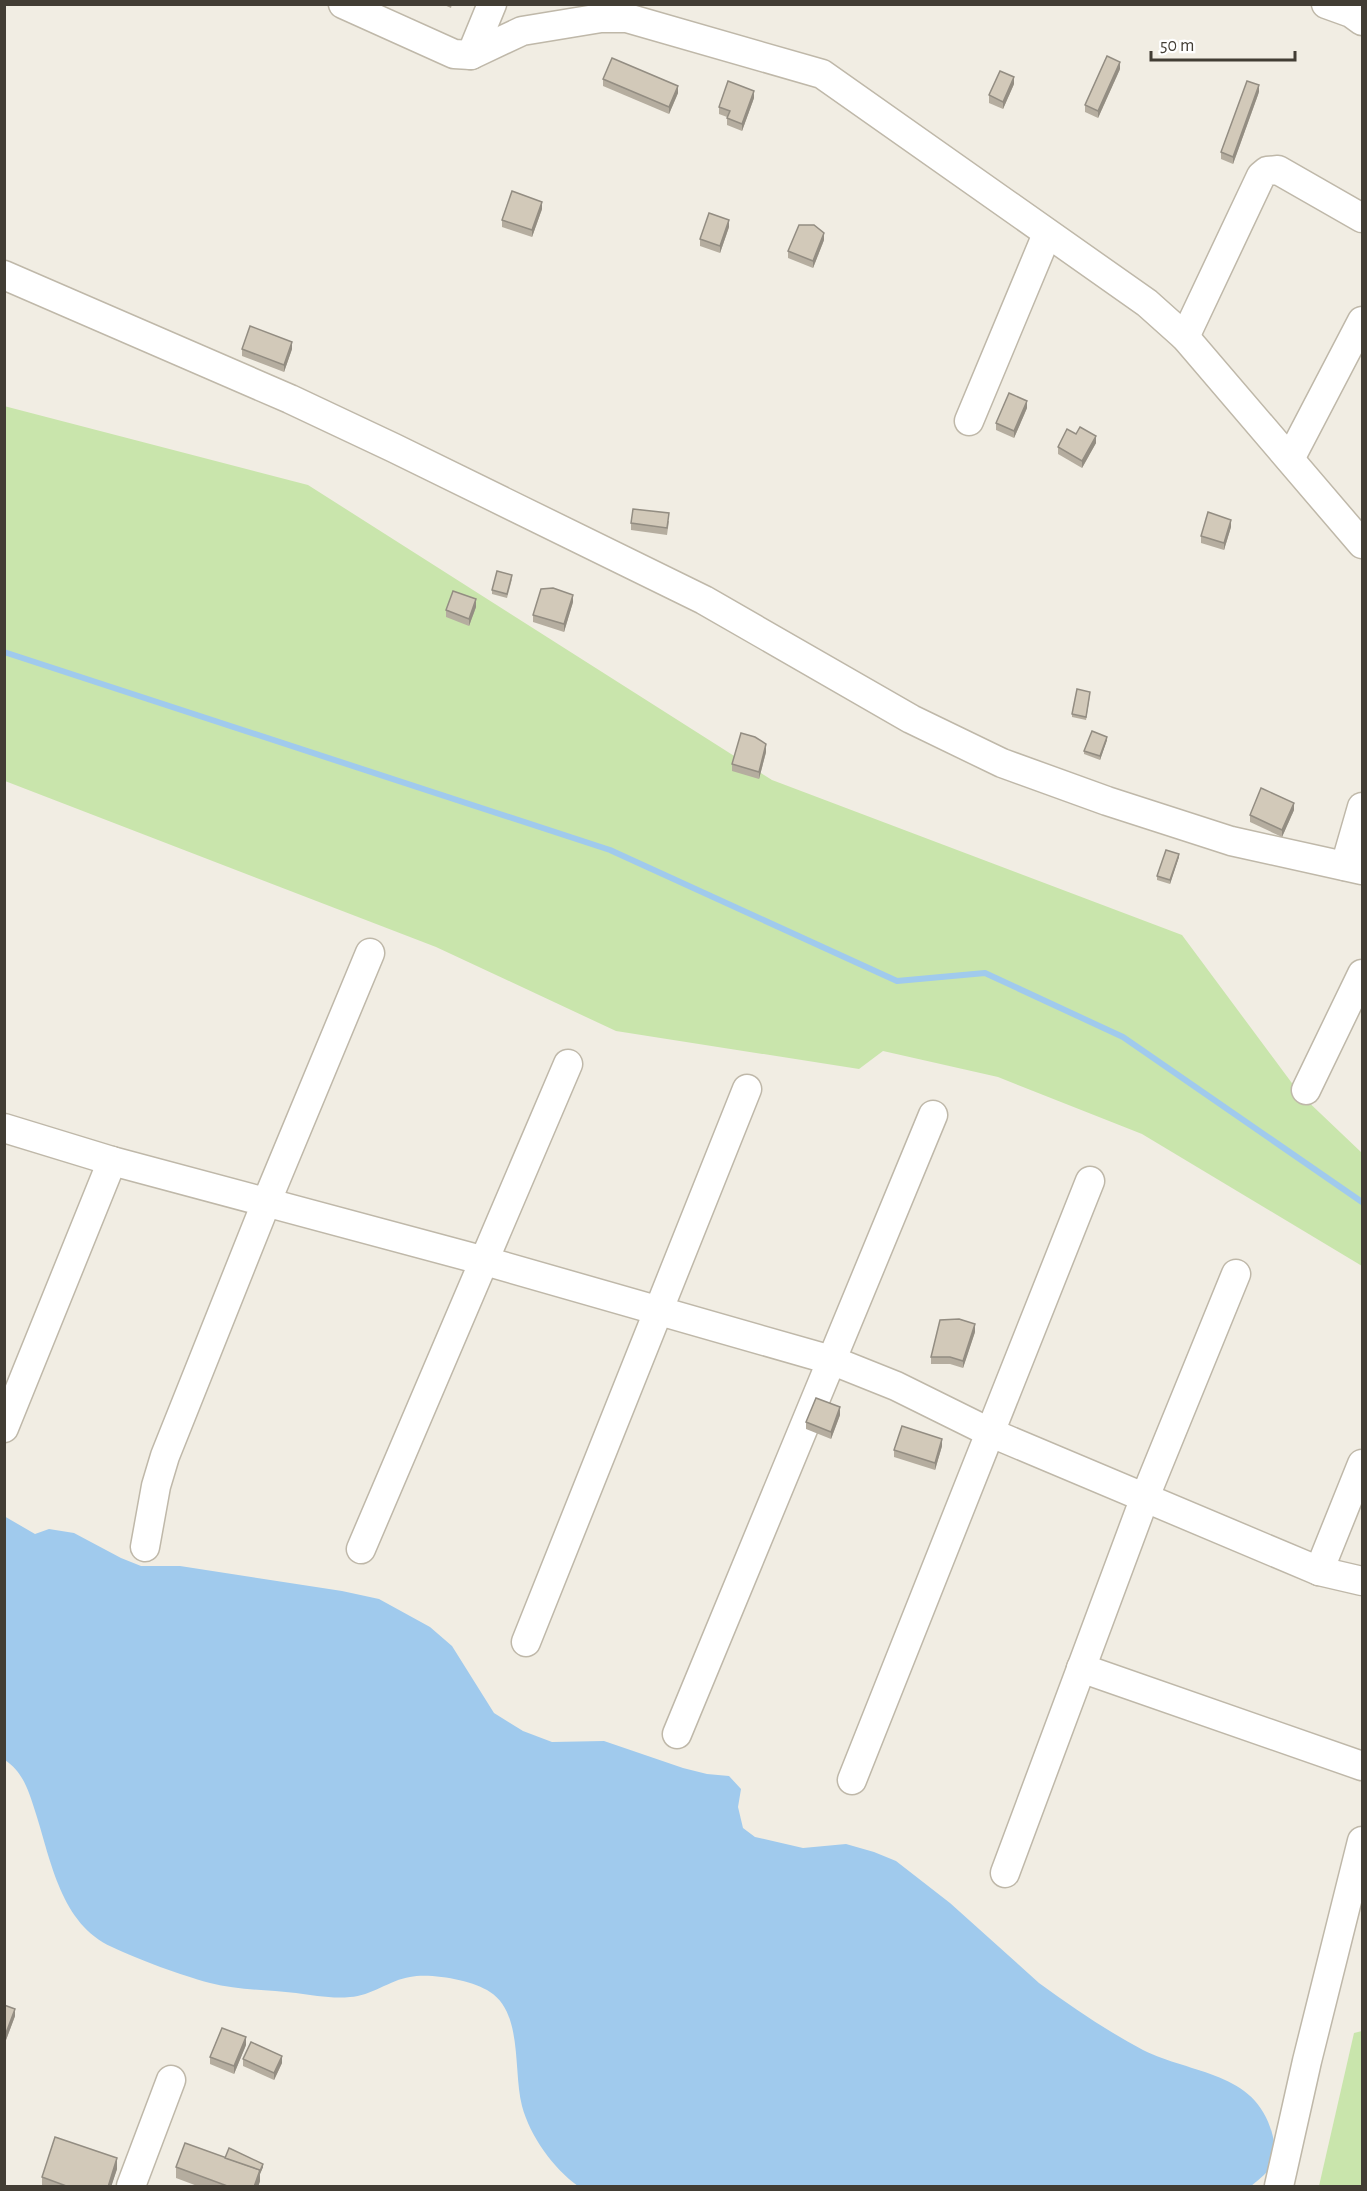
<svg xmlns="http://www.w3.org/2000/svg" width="1367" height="2191" font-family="'Alegreya Sans',sans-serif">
	<rect width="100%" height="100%" fill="#f1ede3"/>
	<g fill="#c9e5ac">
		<path d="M4 406 308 485 772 780 1182 935 1300 1094 1362 1153V1266L1142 1134 998 1077 883 1051 859 1069 616 1031 436 947 5 781Z"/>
		<path d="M1362 2031V2186H1319L1354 2033Z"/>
	</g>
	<path fill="#a0caed" d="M4 1516 35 1534 49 1529 74 1533 121 1558 141 1566H180L342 1591 379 1599 430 1627 452 1646 494 1713 523 1731 552 1742 604 1741 683 1768 707 1774 729 1776 741 1789 738 1807 743 1828 755 1837 803 1848 846 1844 874 1852 896 1861 950 1903 1039 1983C1072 2007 1107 2031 1143 2050 1193 2075 1258 2071 1273 2137 1279 2163 1271 2170 1251 2186H578C553 2168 530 2136 522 2106 513 2071 523 2013 490 1992 472 1980 431 1973 410 1977 390 1980 371 1996 350 1997 332 1999 313 1995 296 1993 268 1990 237 1990 210 1983 180 1975 140 1960 112 1947 61 1924 51 1861 36 1814 29 1792 24 1773 5 1760Z"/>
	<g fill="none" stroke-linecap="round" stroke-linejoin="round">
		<path stroke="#a0caed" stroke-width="6" d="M4 652 610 850 897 981 985 973 1123 1037 1362 1202"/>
		<g stroke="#bfb8a9" stroke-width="31">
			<g id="minor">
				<path d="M343 4 454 54 471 55 522 31 601 18H627L822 74 1147 303 1185 337 1362 544"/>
				<path d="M1326 4 1351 13 1362 21"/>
				<path d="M471 55 492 4"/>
				<path d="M4 275 290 399 394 448 704 600 911 719 1002 763 1107 801 1231 841 1362 870"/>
				<path d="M1185 337 1261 176 1267 171 1278 170 1362 218"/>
				<path d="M969 421 1047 234"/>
				<path d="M1290 459 1362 321"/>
				<path d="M1345 866 1362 807"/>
				<path d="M1306 1090 1362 974"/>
				<path d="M4 1128 112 1161 485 1261 831 1360 896 1386 989 1432 1319 1571 1362 1581"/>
				<path d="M4 1428 112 1161"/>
				<path d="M145 1547 156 1486 165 1456 266 1203 370 953"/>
				<path d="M361 1549 568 1064"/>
				<path d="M1319 1571 1362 1464"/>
				<path d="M526 1642 747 1089"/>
				<path d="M1081 1668 1362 1766"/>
				<path d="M677 1734 933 1115"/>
				<path d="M852 1780 1090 1181"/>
				<path d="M1005 1873 1145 1497 1236 1274"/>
				<path d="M131 2186 171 2080"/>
				<path d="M1279 2186 1307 2061 1362 1841"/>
			</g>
		</g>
		<use href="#minor" stroke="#fff" stroke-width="28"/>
	</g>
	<g fill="#b5ad9f">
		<path d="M442 4H452L451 8Z"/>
		<path d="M1120 69 1098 118 1085 112V105Z"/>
		<path d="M603 79 678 93 669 114 603 86Z"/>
		<path d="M1014 84 1003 109 989 103V95Z"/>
		<path d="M1259 92 1233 164 1221 159V152Z"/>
		<path d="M754 98 742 131 727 125V117L719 114V107Z"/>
		<path d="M542 209 532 237 502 227V220Z"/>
		<path d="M729 227 720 253 700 246V239Z"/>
		<path d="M824 240 813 268 788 258V251Z"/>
		<path d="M242 349H292L284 372 242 356Z"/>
		<path d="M1027 408 1014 438 996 430V423Z"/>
		<path d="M1076 434 1096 443 1082 468 1058 454V447Z"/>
		<path d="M669 521 667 535 631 530V523Z"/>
		<path d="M1231 527 1224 550 1201 543V536Z"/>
		<path d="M512 579 507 598 492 594V590Z"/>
		<path d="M573 602 564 632 533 622V615Z"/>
		<path d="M476 607 469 626 446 617V610Z"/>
		<path d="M1090 695 1086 720 1072 717V714Z"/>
		<path d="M1107 740 1100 760 1084 754V751Z"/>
		<path d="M766 752 759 779 732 771V764Z"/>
		<path d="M1294 810 1282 837 1250 822V815Z"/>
		<path d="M1179 857 1170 884 1157 880V876Z"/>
		<path d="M975 1332 963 1368 950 1364H931V1357Z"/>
		<path d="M840 1415 831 1439 806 1429V1422Z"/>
		<path d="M942 1446 935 1470 894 1457V1450Z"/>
		<path d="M4 2005 15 2016 6 2040 4 2039Z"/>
		<path d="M246 2045 234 2074 210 2064V2057Z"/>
		<path d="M243 2059 282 2063 274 2080 243 2066Z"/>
		<path d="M225 2158 263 2167 260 2174V2181L258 2187H200L176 2178V2167Z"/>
		<path d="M117 2169 111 2187H42V2177Z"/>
	</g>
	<g fill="#938d82">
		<path d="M1120 62V69L1098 118V111Z"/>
		<path d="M1014 77V84L1003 109V102Z"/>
		<path d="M1259 85V92L1233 164V157Z"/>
		<path d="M678 86V93L669 114V107Z"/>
		<path d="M754 91V98L742 131V124Z"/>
		<path d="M542 202V209L532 237V230Z"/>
		<path d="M729 220V227L720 253V246Z"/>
		<path d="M824 233V240L813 268V261Z"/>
		<path d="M292 342V349L284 372V365Z"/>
		<path d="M1027 401V408L1014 438V431Z"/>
		<path d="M1096 436V443L1082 468V461Z"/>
		<path d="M1231 520V527L1224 550V543Z"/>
		<path d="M573 595V602L564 632V624Z"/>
		<path d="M476 599V607L469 626V619Z"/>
		<path d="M1107 737V740L1100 760V756Z"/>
		<path d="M766 744V752L759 779V772Z"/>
		<path d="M1294 803V810L1282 837V830Z"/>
		<path d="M1179 854V857L1170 884V880Z"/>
		<path d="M975 1324V1332L963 1368V1361Z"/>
		<path d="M840 1407V1415L831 1439V1432Z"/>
		<path d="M942 1439V1446L935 1470V1463Z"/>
		<path d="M15 2009V2016L6 2040V2033Z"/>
		<path d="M246 2037V2045L234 2074V2066Z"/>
		<path d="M282 2056V2063L274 2080V2073Z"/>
		<path d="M117 2158V2169L111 2187H108Z"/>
		<path d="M263 2164V2167L260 2174V2181L258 2187H254Z"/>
	</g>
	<g fill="#d2c9b9" stroke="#938d82" stroke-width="1.5">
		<path d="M1107 56 1120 62 1098 111 1085 105Z"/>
		<path d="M612 58 678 86 669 107 603 79Z"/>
		<path d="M1000 71 1014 77 1003 102 989 95Z"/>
		<path d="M728 81 754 91 742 124 727 118 730 111 719 107Z"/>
		<path d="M1247 81 1259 85 1233 157 1221 152Z"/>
		<path d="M512 191 542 202 532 230 502 220Z"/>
		<path d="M709 213 729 220 720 246 700 239Z"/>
		<path d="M799 225H814L824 233 813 261 788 251Z"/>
		<path d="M250 326 292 342 284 365 242 349Z"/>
		<path d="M1009 393 1027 401 1014 431 996 423Z"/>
		<path d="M1080 427 1096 436 1082 461 1058 447 1067 429 1076 434Z"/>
		<path d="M633 509 669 513 667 528 631 523Z"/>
		<path d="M1208 512 1231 520 1224 543 1201 536Z"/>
		<path d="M497 571 512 575 507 594 492 590Z"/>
		<path d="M553 588 573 595 564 624 533 615 541 589Z"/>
		<path d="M453 591 476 599 469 619 446 610Z"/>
		<path d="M1077 689 1090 692 1086 717 1072 714Z"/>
		<path d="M1092 731 1107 737 1100 756 1084 751Z"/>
		<path d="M741 733 755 737 766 744 759 772 732 764Z"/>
		<path d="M1261 788 1294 803 1282 830 1250 815Z"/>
		<path d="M1166 850 1179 854 1170 880 1157 876Z"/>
		<path d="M959 1319 975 1324 963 1361 950 1357H931L940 1320Z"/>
		<path d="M816 1398 840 1407 831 1432 806 1422Z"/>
		<path d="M902 1426 942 1439 935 1463 894 1450Z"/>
		<path d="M4 2005 15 2009 6 2033 4 2032Z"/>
		<path d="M222 2028 246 2037 234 2066 210 2057Z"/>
		<path d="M251 2042 282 2056 274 2073 243 2059Z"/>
		<path d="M55 2137 117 2158 108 2187H69L42 2177Z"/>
		<path d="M185 2143 260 2170 254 2187H230L176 2167Z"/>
		<path d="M229 2148 263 2164 260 2171V2170L225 2158Z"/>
	</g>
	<rect width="1367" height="2191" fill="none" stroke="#423d34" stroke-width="12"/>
	<path d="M1151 51v9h144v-9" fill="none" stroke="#423d34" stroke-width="3"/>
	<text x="1160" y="51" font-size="18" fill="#423d34" stroke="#ffffff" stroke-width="4.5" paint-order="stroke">50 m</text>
</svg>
